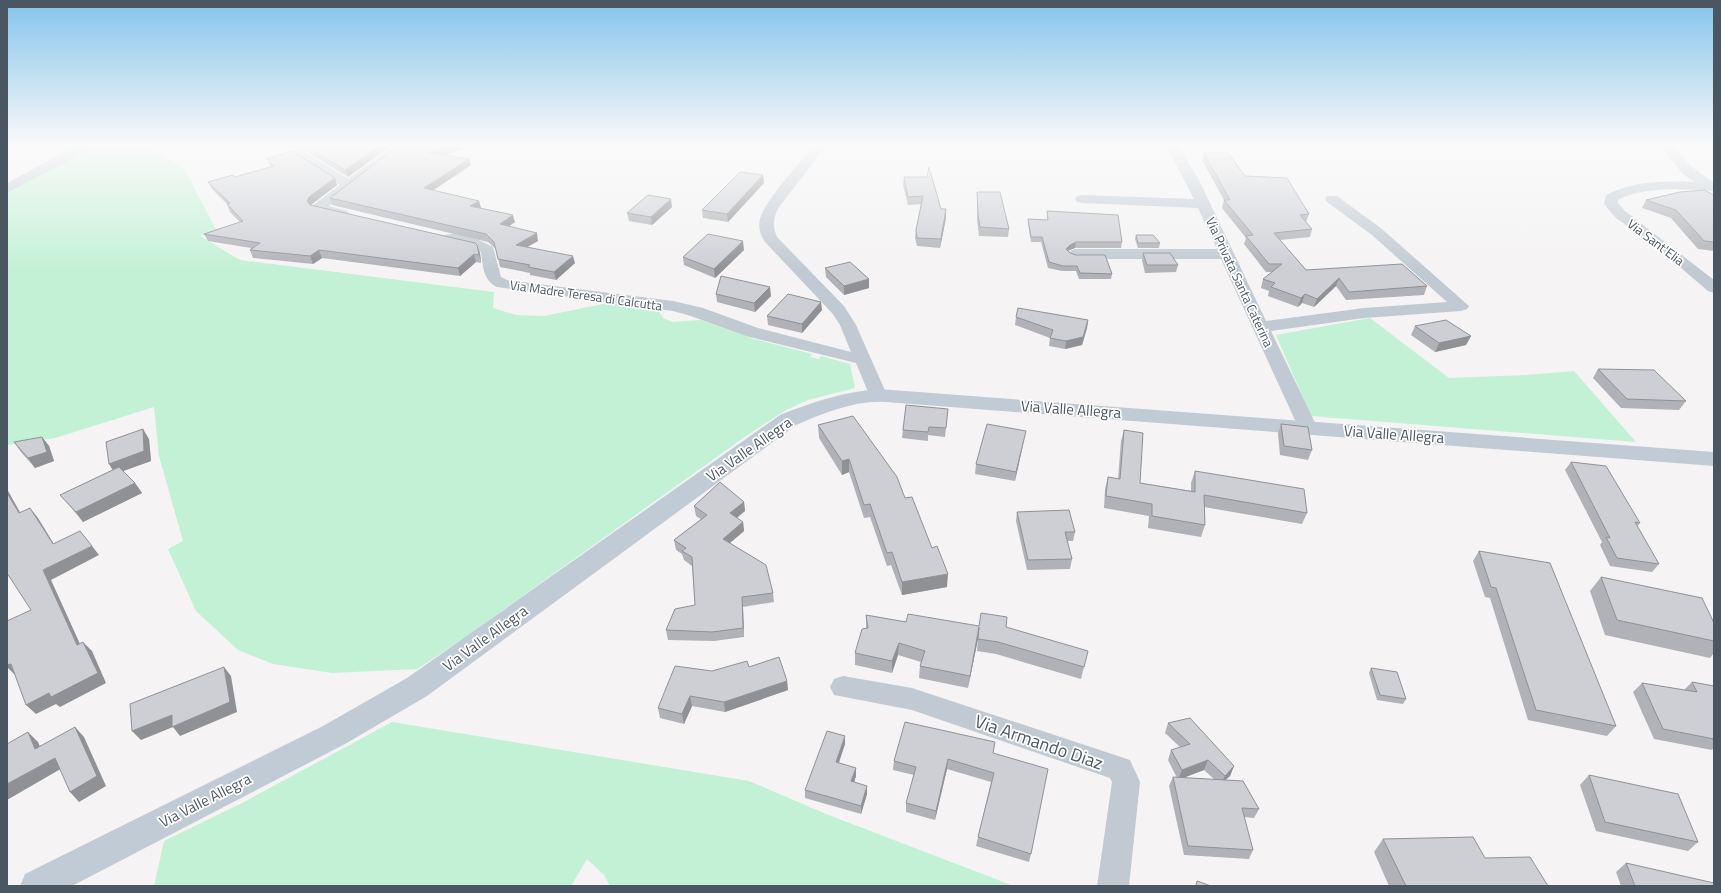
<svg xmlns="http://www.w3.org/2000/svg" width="1721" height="893" font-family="'Titillium Web',sans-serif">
	<rect width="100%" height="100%" fill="#f5f3f3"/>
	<g fill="#c3f1d5">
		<path d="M95 145H150L184 169 217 231 200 236 240 260 494 292 493 308 516 315 544 316 608 303 658 310 663 318 672 322 701 320 754 339 812 354 810 357 819 359 821 356 850 364 855 388 808 400 786 410 746 436 464 638 417 669 332 673 273 664 238 650 196 611 168 549 183 541 159 456 154 407 55 438 7 445V193Z"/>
		<path d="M1370 318 1449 378 1527 375 1574 371 1636 442 1311 416 1276 335Z"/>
		<path d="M392 722 749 781 826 814 1014 886H610L604 875 587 859 571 886H154L164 841 244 802Z"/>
	</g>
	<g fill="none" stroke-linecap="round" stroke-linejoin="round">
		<g fill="#c1cad2" fill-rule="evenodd">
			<path d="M394 145H407L329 206 347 211 349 214 347 217 342 218 313 211 311 208 313 205 340 185 292 155 290 152 292 149H300L348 179Z"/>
			<path d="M815 145H827L779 207C773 218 772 226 777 237L844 306 856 325 887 395 885 399 878 401 871 399 856 363 746 336 691 316 673 311 497 287C483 280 483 267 481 252L471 247 445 241 443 238 445 235C459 231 480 240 493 247L501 277 507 280 673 301 703 308 758 328 851 352 840 325 832 313 765 242C760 235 758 227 760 219 765 200 801 161 815 145Z"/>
			<path d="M1158 145H1174L1180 149 1198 178 1266 321 1364 308 1447 302 1372 235 1327 202 1325 199 1327 196H1337L1382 229 1469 306 1467 309 1461 311 1364 318 1271 331 1317 427 1314 431 1307 433 1300 431 1221 259H1075L1070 257 1067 254 1070 251 1075 249H1217L1198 208 1082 203 1077 202 1075 199 1077 196 1082 195 1194 199 1169 151Z"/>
			<path d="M1660 145H1672L1692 167 1714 183V191C1686 189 1642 186 1618 200V203L1625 211 1714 280V293L1708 291 1667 256 1615 217 1604 204 1606 195C1632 181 1666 181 1694 182L1682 173Z"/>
			<path d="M843 676 912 688 1130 760 1140 782 1129 886H1097L1112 782 1110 778 912 710 834 695 830 687 834 679Z"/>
		</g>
		<path fill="#c1cad2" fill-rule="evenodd" d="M78 145H95L93 148 7 193V183Z"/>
		<path fill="#c1cbd6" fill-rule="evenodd" d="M878 389 1714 452V466L886 402C855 400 824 413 796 425L427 696 345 744 72 886H20L25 874 323 726 407 678 780 415C812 402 844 392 878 389Z"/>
	</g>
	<g fill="#b0b2b7" fill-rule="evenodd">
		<path d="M284 145H392L348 177 301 148H291Z"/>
		<path d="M399 145H473L444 155 469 159 471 165 433 190 479 201 481 208H480L515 222 509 226 538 241 527 247 575 263 556 280 530 275V273L500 267 496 249 488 242 332 205 330 198Z"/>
		<path d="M1204 153 1309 214 1306 222 1312 229 1310 237 1280 240 1306 270 1427 286 1424 295 1346 300 1336 286 1314 307 1302 303 1298 307 1268 296 1269 291 1261 288 1263 279 1272 272H1266L1244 244 1246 238 1222 208 1224 200 1202 160Z"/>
		<path d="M267 159 335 178 337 185 312 204 311 205 477 245 480 253 481 263 476 262 460 276 322 258 313 264 253 258 250 250 251 248 208 241 204 234 240 222 230 212 227 204 212 189 208 182 235 177 271 167Z"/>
		<path d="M763 175 764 183 728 222 703 218 702 210Z"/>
		<path d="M904 177 941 209H946V218L940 248 917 246 915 238 916 230 921 204 908 205 903 185Z"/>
		<path d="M977 192 1009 229 1008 237 979 236 977 221Z"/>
		<path d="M1714 195V251L1698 249 1671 218 1642 208 1646 200Z"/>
		<path d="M672 207 652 225 629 221 627 213Z"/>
		<path d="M1047 211 1122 242 1121 248H1075L1068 251 1070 253 1112 274 1111 279H1079L1076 271H1062L1048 268 1041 242H1031L1028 224V219L1047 220Z"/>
		<path d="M1136 235 1160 243 1159 248H1138L1135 239Z"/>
		<path d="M744 250 715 278 684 265 683 257Z"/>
		<path d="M1143 253 1178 265 1176 272 1145 273 1142 260Z"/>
		<path d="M825 268 869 288 844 295 826 277Z"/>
		<path d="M716 294 771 296 755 312 717 302Z"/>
		<path d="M822 310 802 333 768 325 767 316Z"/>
		<path d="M1016 317 1088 320 1087 328 1082 345 1065 349 1049 346 1050 338 1015 325Z"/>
		<path d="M1415 326 1471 336 1466 345 1435 352 1411 335Z"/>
		<path d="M1598 369 1686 401 1679 410 1621 408 1593 378Z"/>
		<path d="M948 409 945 437 928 435V441L902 438 903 430Z"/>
		<path d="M1281 424 1312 450 1308 460 1280 455 1278 434Z"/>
		<path d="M818 425 905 498 947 587 902 595 891 565 887 566 870 517 864 518 849 472 842 475 819 438Z"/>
		<path d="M1124 430 1140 483 1191 491V483L1195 471 1307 513 1302 524 1204 507 1205 525 1201 537 1148 528 1149 516 1104 508 1105 489 1108 477 1118 479 1121 441Z"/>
		<path d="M42 437 49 446 54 461 35 468 21 452 14 442Z"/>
		<path d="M149 439 151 461 123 471 135 483 142 493 83 522 68 504 60 495 113 470Z"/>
		<path d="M1024 440 1015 481 975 474 976 464Z"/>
		<path d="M1571 462 1640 523 1637 526 1659 564 1652 572 1610 566 1600 545 1602 542 1565 470Z"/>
		<path d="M744 502 745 511 737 518 743 522 744 531 730 543 773 593 774 602 743 607 744 637 714 641 668 640 666 630 695 605 692 566 684 560 682 554 676 550 674 540 701 519 696 516 694 506Z"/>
		<path d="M1017 512 1075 532 1073 541H1067L1072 559 1070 569 1027 570 1016 521Z"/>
		<path d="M1479 551 1616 726 1607 736 1528 720 1490 598 1485 597 1473 561Z"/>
		<path d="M1601 577 1714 623V653L1710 658 1605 635 1590 591Z"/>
		<path d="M866 615 906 622 1006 627 1085 663 1081 679 996 654 977 651 978 639 968 688 919 678 920 666 921 662 898 655 892 673 855 665V653L866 628Z"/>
		<path d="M749 667 787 681 788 690 725 712 692 706 684 724 660 718 658 708 712 671Z"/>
		<path d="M1371 668 1406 699 1403 704 1377 700 1369 673Z"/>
		<path d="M1692 682 1714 686V748L1712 750 1654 739 1633 692 1642 683 1684 690Z"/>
		<path d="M1168 723 1234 766 1230 776 1225 780 1259 809 1254 818 1244 817 1253 850 1249 859 1184 855 1169 786 1173 777 1177 778 1168 760 1171 750 1180 747 1165 733ZM1204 770 1215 780 1182 778Z"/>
		<path d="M845 744 839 763 856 768V776L854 782 867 794 861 814 805 798V790Z"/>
		<path d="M993 753 1031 854 1029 862 976 846 978 837 991 782 947 769 935 820 906 812V803L914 775 893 770 894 761Z"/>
		<path d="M1589 775 1698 842 1688 851 1596 831 1580 785Z"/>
		<path d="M1383 839 1485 858 1548 886H1389L1374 852Z"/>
		<path d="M1626 863 1714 886H1621L1616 872Z"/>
	</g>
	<g fill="#909195">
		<path d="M381 145H392L348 177 345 170Z"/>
		<path d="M452 145H473L431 160 429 153Z"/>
		<path d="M469 159 471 165 426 195 424 188Z"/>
		<path d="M763 175 764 183 728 222 727 214Z"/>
		<path d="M335 178 337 185 312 204 310 209 307 201 309 197Z"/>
		<path d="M671 199 672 207 652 225 651 217Z"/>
		<path d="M479 201 481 208 472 214 470 206Z"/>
		<path d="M946 209V218L940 248 941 239Z"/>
		<path d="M513 215 515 222 502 231 500 224Z"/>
		<path d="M537 233 538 241 518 252 516 245Z"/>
		<path d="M743 241 744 250 715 278 714 269Z"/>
		<path d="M1076 242 1075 248 1069 250 1066 254V249L1070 245Z"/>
		<path d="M477 245 480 253 481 263 479 255Z"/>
		<path d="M319 250 322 258 313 264 310 256Z"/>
		<path d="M474 254 476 262 460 276 458 268Z"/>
		<path d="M573 256 575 263 556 280 554 272Z"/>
		<path d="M1339 278 1336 286 1314 307 1317 299Z"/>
		<path d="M869 279V288L844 295V286Z"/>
		<path d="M770 287 771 296 755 312 754 303Z"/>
		<path d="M1305 294 1302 303 1298 307 1301 298Z"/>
		<path d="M821 302 822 310 802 333V324Z"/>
		<path d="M1088 320 1087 328 1082 345 1065 349 1066 341Z"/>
		<path d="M1471 336 1466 345 1435 352 1439 343Z"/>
		<path d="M143 429 149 439 151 461 115 474 109 464Z"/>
		<path d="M1026 431 1024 440 1015 481 1016 472Z"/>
		<path d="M42 437 49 446 54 461 35 468 28 458Z"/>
		<path d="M849 459V472L842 475V461Z"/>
		<path d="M135 483 142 493 83 522 76 512Z"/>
		<path d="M7 489 26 523 19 513 7 493Z"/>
		<path d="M744 502 745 511 731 522 730 513Z"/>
		<path d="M30 508 38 518 60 554 53 544Z"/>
		<path d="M743 522 744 531 724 548 723 539Z"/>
		<path d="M92 546 99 555 51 580 85 655 77 645 43 570Z"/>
		<path d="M948 574 947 587 902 595V582Z"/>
		<path d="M742 597 743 607 744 637 743 628Z"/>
		<path d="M979 627 978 639 968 688 970 676Z"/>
		<path d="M83 642 92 651 106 683 60 707 56 704 36 714 26 705Z"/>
		<path d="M899 643 898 655 892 673V661Z"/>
		<path d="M11 664 15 675 7 667V665Z"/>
		<path d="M224 667 231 676 237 712 180 736 173 727 141 740 132 731Z"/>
		<path d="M787 681 788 690 725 712 724 702Z"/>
		<path d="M690 696 692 706 684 724 682 714Z"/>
		<path d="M75 727 84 737 106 786 79 802 70 792Z"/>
		<path d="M28 732 38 742 45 758 35 749Z"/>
		<path d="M845 736V744L836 770V762Z"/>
		<path d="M55 758 64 767 7 800V784Z"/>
		<path d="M948 759 947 769 935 820 936 811Z"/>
		<path d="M1208 760 1204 770 1178 780 1182 770Z"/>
		<path d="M1234 766 1230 776 1220 785 1225 776Z"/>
		<path d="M856 768V776L852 789 851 781Z"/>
		<path d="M867 786V794L861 814V806Z"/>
	</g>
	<g fill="#cdcfd5" stroke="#909195">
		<path d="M304 145H381L345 170Z"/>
		<path d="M399 145H452L429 153 469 159 424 188 479 201 470 206 513 215 500 224 537 233 516 245 573 256 554 272 528 267 530 265 498 259 494 242 486 234 330 198Z"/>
		<path d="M292 151 335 178 309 197 307 201 310 205 475 243 477 245 479 255 474 254 458 268 319 250 310 256 250 250 260 243 204 234 243 221 227 204 230 203 208 182 233 175 235 177 274 166 267 159Z"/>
		<path d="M1204 153H1228L1245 176 1287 178 1309 214 1300 215 1312 229 1274 233 1306 270 1402 264 1427 286 1349 292 1339 278 1317 299 1305 294 1301 298 1271 287 1275 283 1263 279 1282 264H1269L1246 236 1253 235 1224 200H1230Z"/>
		<path d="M929 167 941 209H946L941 239 917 238 916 230 923 196 908 197 904 177H927Z"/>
		<path d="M740 172 763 175 727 214 702 210Z"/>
		<path d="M1704 190 1714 195V242L1704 241 1676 210 1646 200 1680 192Z"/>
		<path d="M977 192H1000L1009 229 980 227 978 213Z"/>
		<path d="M648 195 671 199 651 217 627 213Z"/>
		<path d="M1047 211 1118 215 1122 242H1076L1070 245 1066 249 1070 253 1076 255H1105L1112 274 1080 273 1077 266H1063L1049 262 1042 237H1031L1028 219 1048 220Z"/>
		<path d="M708 234 743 241 714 269 683 257Z"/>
		<path d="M1136 235H1153L1160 243H1138Z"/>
		<path d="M1143 253H1170L1178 265H1147Z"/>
		<path d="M850 262 869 279 844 286 825 268Z"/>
		<path d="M721 276 770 287 754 303 716 294Z"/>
		<path d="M788 294 821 302 802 324 767 316Z"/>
		<path d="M1018 308 1088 320 1083 337 1066 341 1050 338 1053 330 1016 317Z"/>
		<path d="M1446 320 1471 336 1439 343 1415 326Z"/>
		<path d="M1598 369 1654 370 1686 401 1627 399Z"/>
		<path d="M906 405 948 409 946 428 929 427 928 432 903 430Z"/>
		<path d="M853 416 897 477 905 498 912 497 932 548 937 546 948 574 902 582 892 552 887 553 870 504 864 505 849 459 842 461 818 425Z"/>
		<path d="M987 424 1026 431 1016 472 976 464Z"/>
		<path d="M1281 424 1308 427 1312 450 1284 446Z"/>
		<path d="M143 429 144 451 109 464 106 442Z"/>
		<path d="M1124 430 1143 433 1140 483 1195 492V471L1304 489 1307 513 1204 495 1205 525 1152 516V504L1106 496 1108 477 1120 479Z"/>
		<path d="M42 437 47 452 28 458 14 442Z"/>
		<path d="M1571 462 1606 466 1640 523 1635 522 1659 564 1617 558 1606 537 1610 538Z"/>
		<path d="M119 467 135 483 76 512 60 495Z"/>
		<path d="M720 482 744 502 730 513 743 522 723 539 766 565 773 593 742 597 743 628 712 632 666 630 675 609 695 605 692 557 682 551 686 548 674 540 707 515 694 506Z"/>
		<path d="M7 493 19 513 30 508 53 544 80 531 92 546 43 570 77 645 83 642 98 673 51 697 49 693 26 705 11 664 7 665V621L31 610 7 573Z"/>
		<path d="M1069 510 1075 532H1065L1072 559 1028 560 1017 512Z"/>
		<path d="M1479 551 1550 563 1616 726 1536 710 1496 588 1491 587Z"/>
		<path d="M1601 577 1702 598 1714 623V641L1617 620Z"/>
		<path d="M981 613 1007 617 1006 627 1088 651 1084 667 998 642 978 639 979 627 970 676 920 666 925 651 899 643 892 661 855 653 862 629 868 628 866 615 906 622 908 614 979 626Z"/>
		<path d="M779 657 787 681 724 702 690 696 682 714 658 708 675 666 712 671 747 661 749 667Z"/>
		<path d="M224 667 230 702 172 727V715L132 731 130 704Z"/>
		<path d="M1371 668 1397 672 1406 699 1380 695Z"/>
		<path d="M1692 682 1714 686V739L1663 729 1642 683 1697 692Z"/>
		<path d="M1190 718 1234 766 1225 776 1208 760 1182 770 1171 750 1190 744 1168 723Z"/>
		<path d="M905 722 995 742 993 753 1048 769 1031 854 978 837 994 773 948 759 936 811 906 803 916 767 894 761Z"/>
		<path d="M75 727 97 776 70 792 55 758 7 784V744L28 732 35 749Z"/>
		<path d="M827 731 845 736 836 762 856 768 851 781 867 786 861 806 805 790Z"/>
		<path d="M1589 775 1678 794 1698 842 1605 822Z"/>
		<path d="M1173 777 1243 781 1259 809 1242 808 1253 850 1188 846Z"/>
		<path d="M1473 837 1485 858 1530 857 1548 886H1406L1383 839Z"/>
		<path d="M1626 863 1714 883V886H1635Z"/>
		<path d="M1197 881 1211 886H1196Z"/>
	</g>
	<linearGradient id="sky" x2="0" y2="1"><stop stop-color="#85c3ea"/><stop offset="0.54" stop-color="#fafafa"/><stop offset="1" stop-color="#fafafa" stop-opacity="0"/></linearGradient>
	<rect width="1721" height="270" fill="url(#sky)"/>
	<g text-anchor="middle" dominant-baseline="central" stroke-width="3.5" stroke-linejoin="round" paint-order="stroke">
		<g font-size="13" fill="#4a5661" stroke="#fff">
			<text transform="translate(1656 242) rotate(37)">Via Sant'Elia</text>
			<text transform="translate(1240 282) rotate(65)">Via Privata Santa Caterina</text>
			<text transform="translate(586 295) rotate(8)">Via Madre Teresa di Calcutta</text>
		</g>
		<g font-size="15" fill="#4a5661" stroke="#fff">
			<text transform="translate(1071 409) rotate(4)">Via Valle Allegra</text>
			<text transform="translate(1394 434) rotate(4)">Via Valle Allegra</text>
			<text transform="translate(749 449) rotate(-35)">Via Valle Allegra</text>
			<text transform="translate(485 638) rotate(-36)">Via Valle Allegra</text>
			<text transform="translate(205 800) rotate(-27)">Via Valle Allegra</text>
		</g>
		<g font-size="18" fill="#4a5661" stroke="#fff">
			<text transform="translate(1039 742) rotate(19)">Via Armando Diaz</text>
		</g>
	</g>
	<rect width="1721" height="893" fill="none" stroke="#4a5661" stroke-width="16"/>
</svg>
